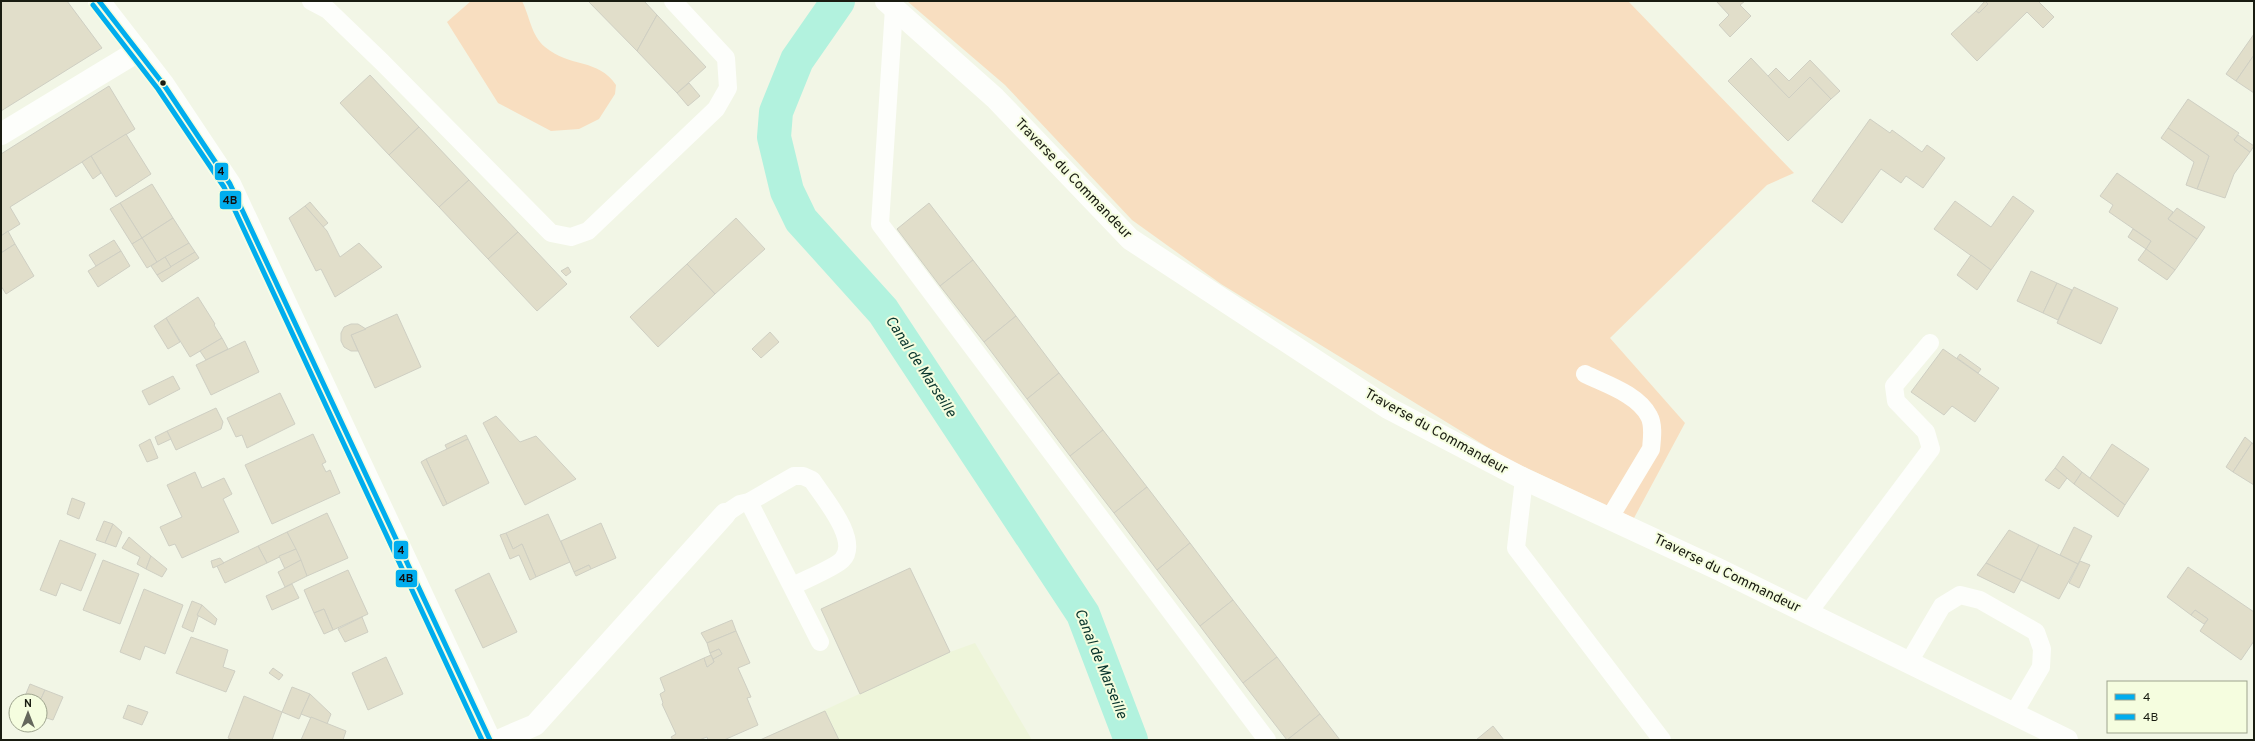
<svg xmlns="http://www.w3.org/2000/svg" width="2255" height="741" font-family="Overpass,sans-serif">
	<rect width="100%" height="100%" fill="#f2f6e6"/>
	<path fill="#eef5da" d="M975 643 1032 740H760L950 652Z"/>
	<g fill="#f8dec0">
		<path d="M471 1H522C530 17 531 35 545 47 570 68 598 58 616 85L615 94 599 119 579 129 551 131 498 103 447 22Z"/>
		<path d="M907 1H1628L1794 173 1767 185 1610 338 1685 423 1634 518 1505 458 1221 284 1132 220 1005 85Z"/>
	</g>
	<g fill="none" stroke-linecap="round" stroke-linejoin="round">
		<path stroke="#b2f2de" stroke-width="34" d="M838 1 797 60 776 112 774 137 787 191 801 220 883 311 1083 614 1131 740"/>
	</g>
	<g fill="#e1deca" stroke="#cfcfc3">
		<path d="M1 1H67L102 48 1 111Z"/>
		<path d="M588 1H644L657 15 637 51Z"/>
		<path d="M1716 1H1745L1740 5 1751 16 1730 37 1719 25 1729 15Z"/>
		<path d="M1985 1H2038L2054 17 2043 28 2027 12 1977 61 1951 34 1976 11 1979 13 1988 4Z"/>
		<path d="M1985 1 1988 4 1979 13 1976 11Z"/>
		<path d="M657 15 706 67 677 93 637 51Z"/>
		<path d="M2254 34V55L2236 81 2226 74Z"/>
		<path d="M2254 55V93L2236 81Z"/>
		<path d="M1751 58 1789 98 1810 77 1831 99 1788 141 1728 81Z"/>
		<path d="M1810 60 1840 91 1831 99 1810 77 1789 98 1768 76 1776 68 1789 81Z"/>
		<path d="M370 75 419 127 389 155 340 103Z"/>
		<path d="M689 83 700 96 688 106 677 93Z"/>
		<path d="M109 86 135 129 10 207 20 224 1 236V154Z"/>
		<path d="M2188 99 2239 133 2234 140 2250 152 2234 174 2225 198 2197 189 2209 156 2168 128Z"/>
		<path d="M1870 119 1890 133 1892 130 1922 152 1927 145 1945 158 1923 188 1906 176 1901 183 1881 169 1842 223 1812 201Z"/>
		<path d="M419 127 469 180 439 207 389 155Z"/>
		<path d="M2168 128 2209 156 2197 189 2186 185 2194 162 2161 138Z"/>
		<path d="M126 134 151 174 116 197 91 156Z"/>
		<path d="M2238 135 2254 146 2250 152 2234 140Z"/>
		<path d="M91 156 101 173 93 179 82 162Z"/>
		<path d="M2117 173 2173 212 2168 219 2197 239 2175 270 2146 249 2151 241 2109 212 2113 205 2100 196Z"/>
		<path d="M469 180 518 232 488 259 439 207Z"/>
		<path d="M152 184 173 218 142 238 120 203Z"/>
		<path d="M2013 196 2034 211 1991 270 1934 229 1955 201 1991 227Z"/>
		<path d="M310 202 328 223 323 227 305 206Z"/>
		<path d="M120 203 142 238 132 244 110 209Z"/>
		<path d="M929 203 973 260 940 286 897 229Z"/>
		<path d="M305 206 327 231 340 257 359 243 382 267 335 297 321 269 316 271 289 218Z"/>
		<path d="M2177 208 2205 227 2197 239 2168 219Z"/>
		<path d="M173 218 189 243 157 262 142 238Z"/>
		<path d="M736 218 765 249 715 294 687 264Z"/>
		<path d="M2133 229 2151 241 2146 249 2128 237Z"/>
		<path d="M8 231 15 244 1 253V236Z"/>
		<path d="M518 232 567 284 537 311 488 259Z"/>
		<path d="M142 238 157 262 147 268 132 244Z"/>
		<path d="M114 240 121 251 96 266 89 255Z"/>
		<path d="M189 243 195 252 171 267 165 257Z"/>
		<path d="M15 244 34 276 6 294 1 286V253Z"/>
		<path d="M2146 249 2175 270 2167 280 2138 260Z"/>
		<path d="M121 251 130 266 98 287 88 271Z"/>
		<path d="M195 252 199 258 162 282 157 275Z"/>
		<path d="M1971 255 1991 270 1977 290 1957 275Z"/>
		<path d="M165 257 171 267 157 275 151 266Z"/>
		<path d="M973 260 1016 316 984 342 940 286Z"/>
		<path d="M687 264 715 294 658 347 630 317Z"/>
		<path d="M568 267 571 272 566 276 561 271Z"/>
		<path d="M2031 271 2057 283 2043 313 2017 301Z"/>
		<path d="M2057 283 2072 290 2058 320 2043 313Z"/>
		<path d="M2074 287 2118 308 2101 344 2057 323Z"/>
		<path d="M198 297 215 324 214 325 222 338 190 357 166 318Z"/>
		<path d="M397 314 421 367 375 388 351 335Z"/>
		<path d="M1016 316 1059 373 1027 399 984 342Z"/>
		<path d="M166 318 180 342 168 349 154 326Z"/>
		<path d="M351 324H358L366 329 351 335 358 351H351L344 347 341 341V333L344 327Z"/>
		<path d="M770 332 779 342 761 358 752 349Z"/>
		<path d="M222 338 228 349 206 360 200 351Z"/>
		<path d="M245 341 259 372 211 395 196 365Z"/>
		<path d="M1943 349 1999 388 1975 422 1952 406 1944 415 1911 392Z"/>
		<path d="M1960 354 1981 369 1978 373 1957 358Z"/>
		<path d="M1059 373 1103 430 1070 456 1027 399Z"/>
		<path d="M173 376 180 389 149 405 142 391Z"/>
		<path d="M280 393 295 424 247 448 242 435 236 437 227 418Z"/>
		<path d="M216 408 223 422 221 429 176 450 167 431Z"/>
		<path d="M496 416 520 442 536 436 576 479 525 505 483 423Z"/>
		<path d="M1103 430 1147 487 1114 513 1070 456Z"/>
		<path d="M167 431 171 439 158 445 155 437Z"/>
		<path d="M313 434 326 462 322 464 326 472 330 470 340 493 272 524 245 465Z"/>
		<path d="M466 435 468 439 447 449 445 445Z"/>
		<path d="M2245 437 2252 443 2233 472 2226 467Z"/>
		<path d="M150 439 158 458 147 462 139 445Z"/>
		<path d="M468 439 489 483 447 504 426 459Z"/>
		<path d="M2252 443 2254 444V485L2233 472Z"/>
		<path d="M2112 444 2149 469 2125 505 2090 478Z"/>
		<path d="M2063 456 2082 472 2074 484 2055 468Z"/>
		<path d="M426 459 447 504 443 506 421 462Z"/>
		<path d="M2055 468 2067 478 2059 489 2045 480Z"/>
		<path d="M195 472 202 488 224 478 232 494 223 499 239 532 182 558 175 544 169 546 160 527 182 517 167 485Z"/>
		<path d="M2082 472 2125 505 2118 517 2074 484Z"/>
		<path d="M1147 487 1190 543 1157 570 1114 513Z"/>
		<path d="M72 498 85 503 79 519 67 514Z"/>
		<path d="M327 513 348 558 307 576 287 532Z"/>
		<path d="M548 514 570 562 536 577 522 544 513 549 506 533Z"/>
		<path d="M104 521 113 524 105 543 96 540Z"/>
		<path d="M601 523 616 558 591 569 589 565 574 572 561 541Z"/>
		<path d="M113 524 122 532 116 547 105 543Z"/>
		<path d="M2074 527 2092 536 2078 564 2060 555Z"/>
		<path d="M2009 530 2039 545 2021 580 1986 563Z"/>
		<path d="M287 532 296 549 267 563 258 546Z"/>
		<path d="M506 533 513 549 522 544 536 577 530 580 519 555 510 559 500 535Z"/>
		<path d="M129 537 151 556 146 569 137 564 140 557 122 548Z"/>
		<path d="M60 540 96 554 81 591 61 583 56 596 40 590Z"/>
		<path d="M1190 543 1233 600 1200 626 1157 570Z"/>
		<path d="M2039 545 2078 564 2059 599 2021 580Z"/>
		<path d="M258 546 267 563 225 583 217 566Z"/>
		<path d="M296 549 301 560 285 569 279 556Z"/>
		<path d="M151 556 167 569 162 577 146 569Z"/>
		<path d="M220 558 224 563 213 568 211 561Z"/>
		<path d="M103 560 139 574 120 624 83 610Z"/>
		<path d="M301 560 307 576 285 587 278 572Z"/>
		<path d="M2080 561 2090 565 2079 588 2069 583Z"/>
		<path d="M1986 563 2021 580 2014 593 1977 575Z"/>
		<path d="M589 565 591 569 576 576 574 572Z"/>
		<path d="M2188 567 2254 612V641L2241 660 2200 631 2208 619 2195 610 2191 615 2167 597Z"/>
		<path d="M910 568 950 652 860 694 821 609Z"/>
		<path d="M348 570 368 614 333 630 324 609 314 613 304 590Z"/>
		<path d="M489 573 517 632 483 648 455 590Z"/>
		<path d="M292 584 299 598 272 610 266 596Z"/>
		<path d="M144 589 183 605 165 654 145 646 140 660 120 652Z"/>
		<path d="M1233 600 1277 657 1243 683 1200 626Z"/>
		<path d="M192 601 202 605 193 632 182 627Z"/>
		<path d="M202 605 217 619 215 625 197 615Z"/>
		<path d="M324 609 333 630 324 634 314 613Z"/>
		<path d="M2195 610 2208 619 2204 624 2191 615Z"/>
		<path d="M362 617 368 632 345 642 338 629Z"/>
		<path d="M732 620 736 631 707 643 701 633Z"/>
		<path d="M736 631 750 663 738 668 751 697 747 698 758 725 724 740H708L707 737 699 740H673L671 737 676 734 662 704 663 703 660 694 665 691 660 678 704 658 707 667 714 662 713 659 722 654 719 649 710 653 707 643Z"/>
		<path d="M191 637 228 650 223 667 235 671 226 692 176 673Z"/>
		<path d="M719 649 722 654 713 659 710 653Z"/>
		<path d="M711 655 714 662 707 667 704 658Z"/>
		<path d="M386 657 403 694 368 710 352 673Z"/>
		<path d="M1277 657 1320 714 1287 740 1243 683Z"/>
		<path d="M273 668 283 675 279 680 269 673Z"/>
		<path d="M30 684 45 690 40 701H23Z"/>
		<path d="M292 687 310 694 299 719 282 712Z"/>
		<path d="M45 690 63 697 53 720 40 716V701Z"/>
		<path d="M310 694 331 714 327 724 301 714Z"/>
		<path d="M244 696 282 712 272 740H233L228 738Z"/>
		<path d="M128 705 148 712 142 725 123 718Z"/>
		<path d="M825 711 839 740H760Z"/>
		<path d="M1320 714 1340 740H1287Z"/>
		<path d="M311 717 346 731 343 740H301Z"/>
		<path d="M1493 726 1504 740H1476Z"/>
	</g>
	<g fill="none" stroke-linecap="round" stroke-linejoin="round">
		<g stroke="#fdfefb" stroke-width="18">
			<path d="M311 1 328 10 382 62 551 233 571 237 588 231 716 109 728 88 726 58 673 1"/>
			<path d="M894 8 880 224 1267 740"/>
			<path d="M1585 374C1605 384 1638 394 1649 416 1654 425 1652 439 1651 449L1609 519"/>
			<path d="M1524 479 1516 548 1662 740"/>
			<path d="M749 502 820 642"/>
			<path d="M725 514 740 504 749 502 794 476H803L812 480C823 497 861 541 842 560 834 568 804 580 793 586"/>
			<path d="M1808 613 1931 449 1926 432 1896 401 1894 386 1930 343"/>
			<path d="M1909 662 1942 606 1960 595 1980 600 2036 632 2042 649 2041 667 2014 713"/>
		</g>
		<g stroke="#fdfefb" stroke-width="22">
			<path d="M99 1 164 85 230 184 490 740"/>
			<path d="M886 1 995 98 1130 239 1388 408 1524 479 1718 569 2067 740"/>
			<path d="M1 134 138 51"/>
			<path d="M500 740 535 725 725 514"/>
		</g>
		<g stroke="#f5fddf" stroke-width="8">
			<path id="bus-1" d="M99 1 164 85 230 184 490 740"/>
		</g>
		<g stroke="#f5fddf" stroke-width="8">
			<path id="bus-2" d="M93 5 158 89 224 187 482 740"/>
		</g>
		<use href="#bus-1" stroke="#00adee" stroke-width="5"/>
		<use href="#bus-2" stroke="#00adee" stroke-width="5"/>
	</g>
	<circle fill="#191c11" stroke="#f5fddf" stroke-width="1.5" cx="163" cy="83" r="3.5"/>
	<g text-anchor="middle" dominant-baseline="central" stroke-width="4" stroke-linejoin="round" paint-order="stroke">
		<g font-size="14" fill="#191c11" stroke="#f5fddf">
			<text transform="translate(1073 179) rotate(46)">Traverse du Commandeur</text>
			<text transform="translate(1436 432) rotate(29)">Traverse du Commandeur</text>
			<text transform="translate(1727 574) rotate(26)">Traverse du Commandeur</text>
		</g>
		<g font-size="15" font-style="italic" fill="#09352d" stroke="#f5fddf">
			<text transform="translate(920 367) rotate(57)">Canal de Marseille</text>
			<text transform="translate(1100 664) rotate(68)">Canal de Marseille</text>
		</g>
	</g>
	<g stroke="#f5fddf" stroke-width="1.5">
		<rect x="214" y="162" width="15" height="19" rx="4" fill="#00adee"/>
		<rect x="219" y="190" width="23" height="20" rx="4" fill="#00adee"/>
		<rect x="393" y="540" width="16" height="20" rx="4" fill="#00adee"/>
		<rect x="395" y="569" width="23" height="19" rx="4" fill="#00adee"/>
	</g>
	<g font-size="11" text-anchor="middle" font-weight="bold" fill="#111">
		<text x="221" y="175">4</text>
		<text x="230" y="204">4B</text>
		<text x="401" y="554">4</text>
		<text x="406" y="582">4B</text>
	</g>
	<rect width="2255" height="741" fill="none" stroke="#191c11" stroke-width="4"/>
	<rect x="2107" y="681" width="140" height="52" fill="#f5fddf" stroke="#9da38d"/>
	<rect x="2115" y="694" width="20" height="6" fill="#00adee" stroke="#9da38d"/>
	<text x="2143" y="701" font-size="12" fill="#191c11">4</text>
	<rect x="2115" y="714" width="20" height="6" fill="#00adee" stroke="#9da38d"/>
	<text x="2143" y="721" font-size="12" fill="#191c11">4B</text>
	<g transform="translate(28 713)"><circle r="19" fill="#f5fddf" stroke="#9da38d"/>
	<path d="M0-3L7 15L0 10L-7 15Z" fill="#65685c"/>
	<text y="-6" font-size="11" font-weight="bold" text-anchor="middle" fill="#191c11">N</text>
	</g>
</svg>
